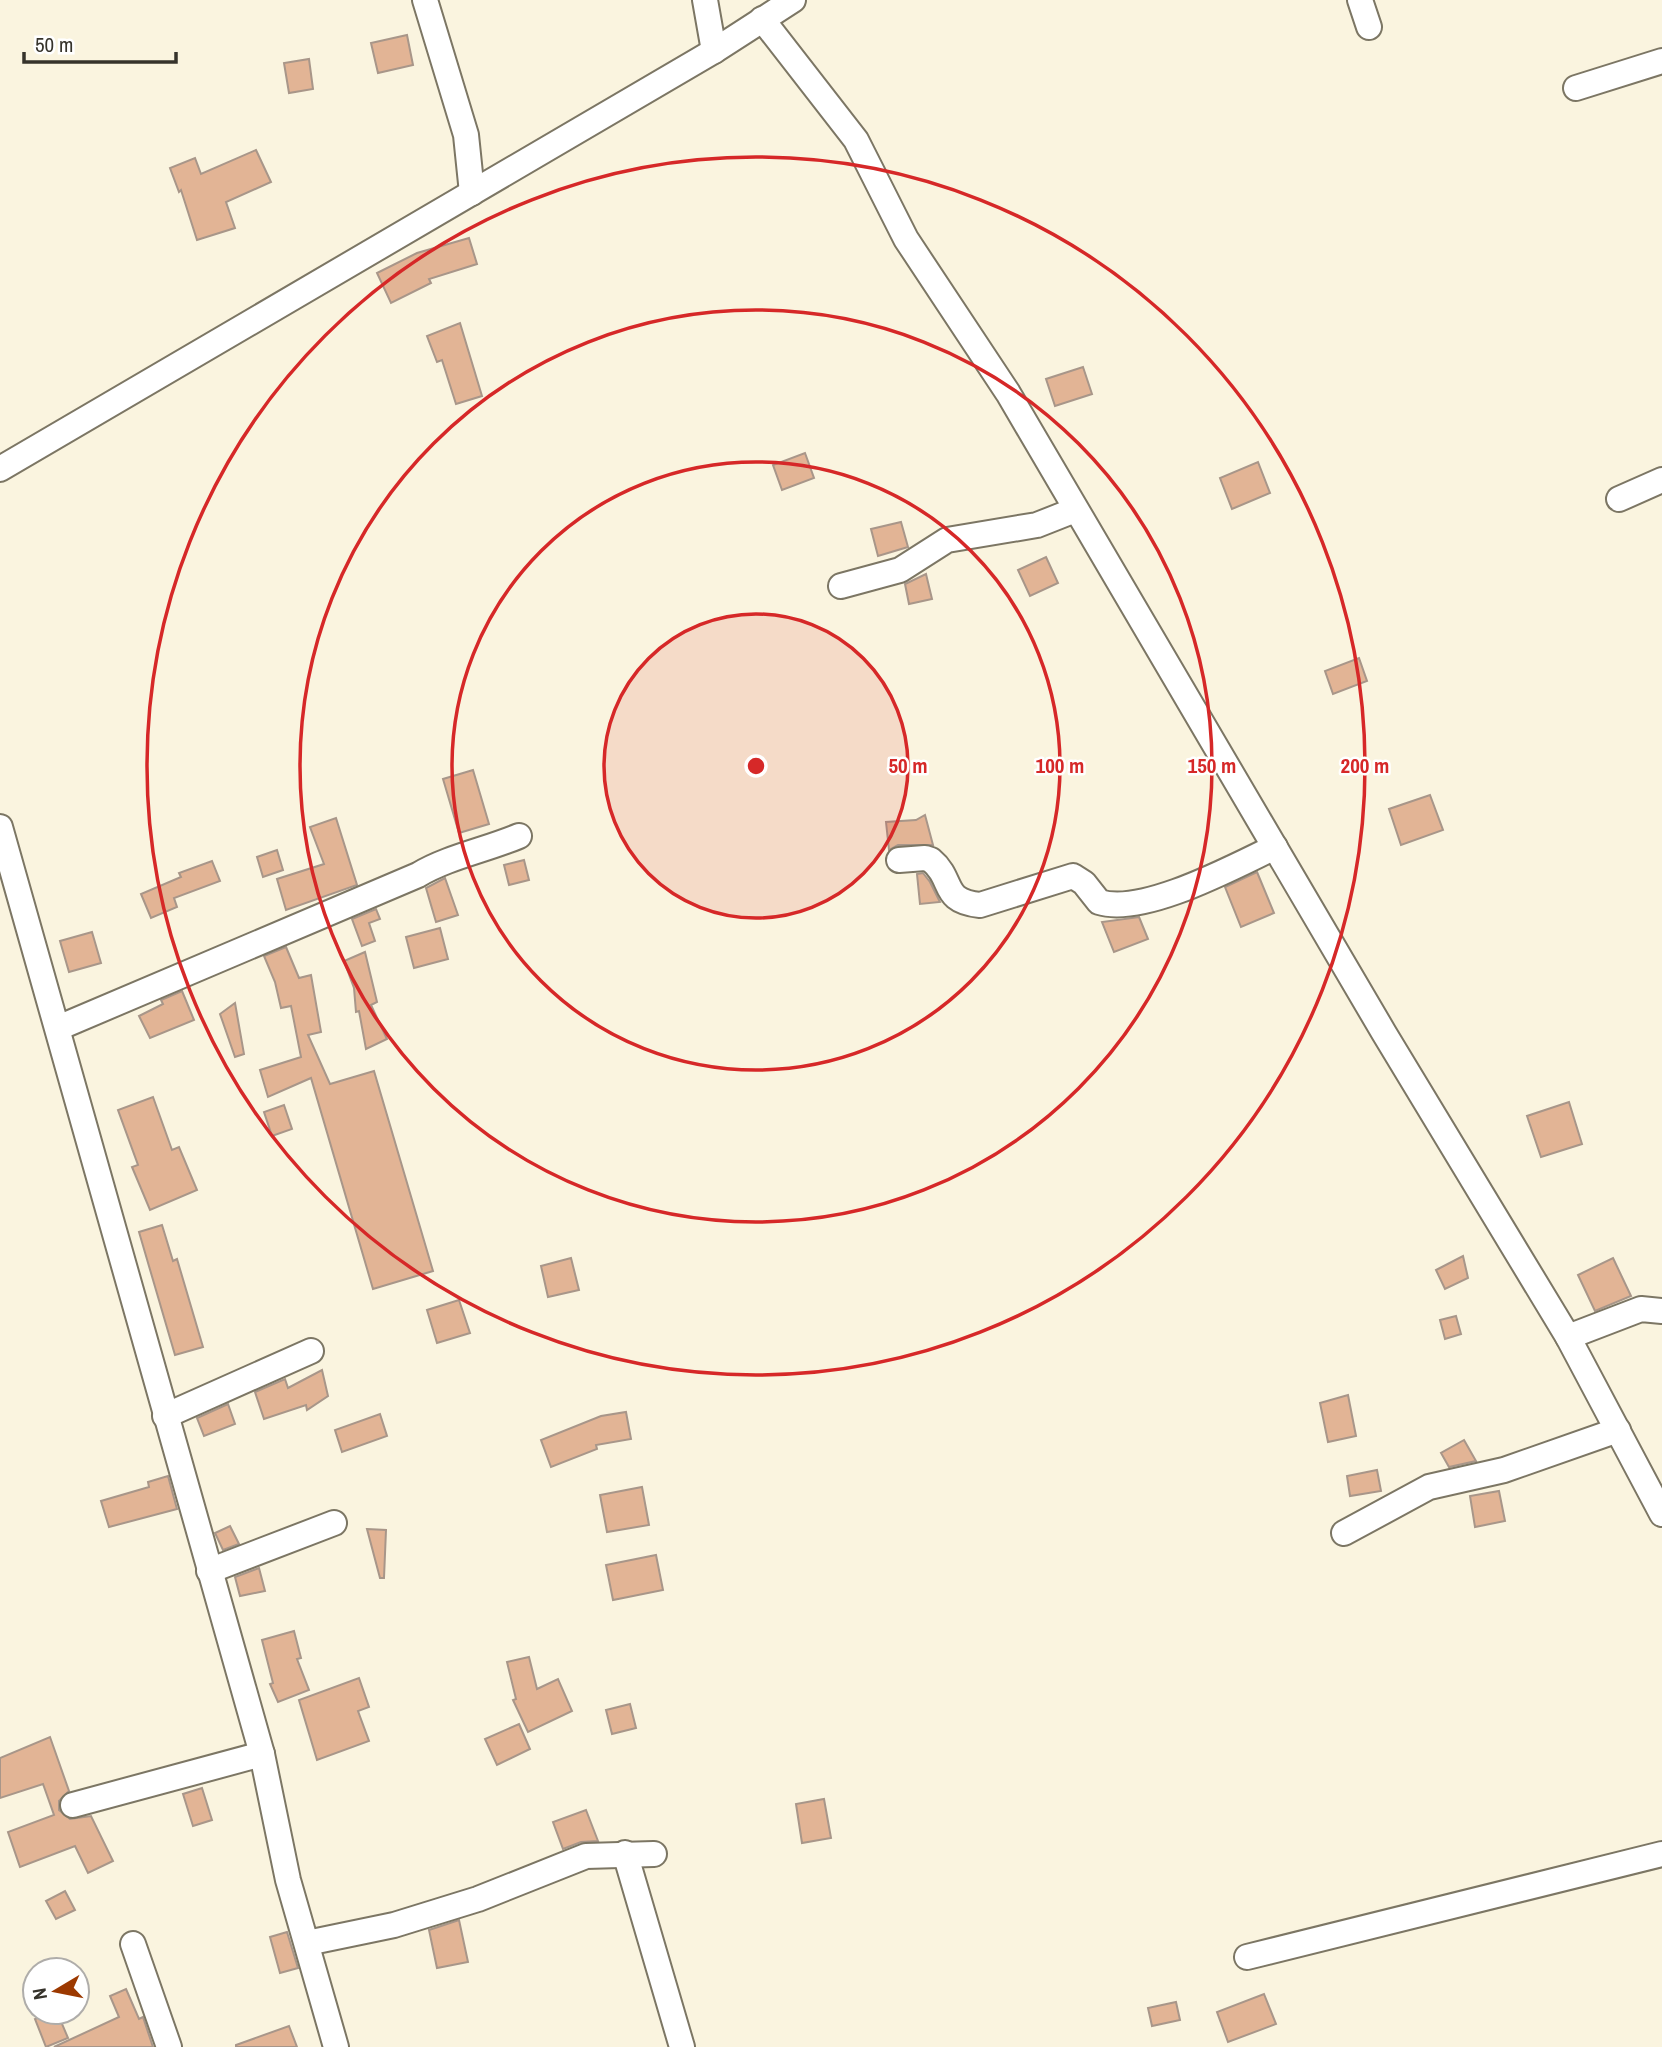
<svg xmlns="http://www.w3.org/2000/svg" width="1662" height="2047" font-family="'Archivo Narrow',sans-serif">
	<rect width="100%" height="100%" fill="#faf4df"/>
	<g fill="#e2b495" stroke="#a89689" stroke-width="2">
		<path d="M407 35 413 65 378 73 371 43Z"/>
		<path d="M309 59 313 89 289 93 284 63Z"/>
		<path d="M256 150 271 182 226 202 235 228 197 240 181 190 179 192 170 168 195 158 201 174Z"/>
		<path d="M469 238 477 264 429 279 431 283 391 303 377 273 417 253Z"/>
		<path d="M460 323 482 396 456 404 442 360 437 362 427 336Z"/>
		<path d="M1083 367 1092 394 1055 406 1046 379Z"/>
		<path d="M805 453 814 478 782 490 773 465Z"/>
		<path d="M1258 462 1270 493 1232 509 1220 478Z"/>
		<path d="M901 522 908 547 878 556 871 529Z"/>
		<path d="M1046 557 1058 583 1030 596 1018 570Z"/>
		<path d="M926 574 932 599 909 604 905 584Z"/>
		<path d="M1359 658 1367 681 1333 694 1325 671Z"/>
		<path d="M473 770 489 824 459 833 443 779Z"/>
		<path d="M1430 795 1443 830 1401 845 1389 809Z"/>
		<path d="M925 815 933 845H898L889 850 886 822 916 820Z"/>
		<path d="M336 818 357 885 286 910 277 879 324 864 310 827Z"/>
		<path d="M277 850 283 870 263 877 257 857Z"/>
		<path d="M524 860 529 880 509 885 504 865Z"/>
		<path d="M212 861 220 881 174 898 177 907 151 918 141 894 181 877 179 873Z"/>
		<path d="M1257 872 1274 913 1241 927 1225 887Z"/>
		<path d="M923 873 930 882 940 902 920 904 917 874Z"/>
		<path d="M445 878 458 915 436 922 426 888Z"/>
		<path d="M376 909 380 919 369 923 375 941 362 946 352 919Z"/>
		<path d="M1139 917 1148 939 1114 952 1102 922Z"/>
		<path d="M440 928 448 959 414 968 406 937Z"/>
		<path d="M92 932 101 963 69 972 60 941Z"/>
		<path d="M286 947 299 978 311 975 321 1032 308 1035 330 1084 374 1071 433 1271 373 1289 311 1078 268 1097 260 1070 301 1057 291 1006 281 1008 275 982 264 956Z"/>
		<path d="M365 952 377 1002 371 1005 387 1039 366 1049 359 1011 356 1012 354 988 344 961Z"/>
		<path d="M182 991 194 1020 150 1038 139 1016 163 1004 161 1000Z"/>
		<path d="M235 1003 244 1054 235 1057 220 1014Z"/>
		<path d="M153 1097 172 1150 179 1147 197 1190 150 1210 132 1167 138 1165 118 1110Z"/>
		<path d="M1569 1102 1582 1144 1541 1157 1527 1116Z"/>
		<path d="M284 1105 292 1129 272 1136 264 1112Z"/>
		<path d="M162 1225 173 1261 177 1259 203 1347 175 1355 139 1232Z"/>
		<path d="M1463 1256 1468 1278 1445 1289 1436 1270Z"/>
		<path d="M571 1258 579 1290 548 1297 541 1266Z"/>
		<path d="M1613 1258 1631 1296 1595 1311 1578 1275Z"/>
		<path d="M459 1300 470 1333 437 1343 427 1310Z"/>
		<path d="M1456 1316 1461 1334 1445 1339 1440 1320Z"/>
		<path d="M322 1370 328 1396 307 1410 306 1405 264 1419 255 1392 285 1379 288 1388Z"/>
		<path d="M1348 1395 1356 1436 1328 1442 1320 1403Z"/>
		<path d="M228 1404 235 1424 204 1436 197 1418Z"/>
		<path d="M626 1412 631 1439 596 1445 597 1449 551 1467 541 1440 601 1416Z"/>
		<path d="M380 1414 387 1436 342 1452 335 1430Z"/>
		<path d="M1464 1440 1476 1461 1449 1467 1441 1453Z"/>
		<path d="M1377 1470 1381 1491 1350 1496 1347 1476Z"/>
		<path d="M168 1476 177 1509 109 1527 101 1501 149 1487 148 1482Z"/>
		<path d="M642 1487 649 1525 607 1532 600 1495Z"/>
		<path d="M1499 1491 1505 1521 1475 1527 1470 1496Z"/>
		<path d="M230 1526 239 1544 223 1550 215 1533Z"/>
		<path d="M367 1529 386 1530 384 1578H380Z"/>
		<path d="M656 1555 663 1590 613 1600 606 1565Z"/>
		<path d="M259 1568 265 1591 240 1596 235 1577Z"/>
		<path d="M294 1631 301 1658 297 1659 309 1690 278 1702 270 1684 273 1683 262 1640Z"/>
		<path d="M529 1657 537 1689 558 1679 572 1711 528 1732 513 1700 516 1699 507 1662Z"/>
		<path d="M359 1678 369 1707 358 1711 369 1741 317 1760 299 1700Z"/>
		<path d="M630 1704 636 1728 612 1734 606 1710Z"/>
		<path d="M519 1724 530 1749 497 1765 485 1739Z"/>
		<path d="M50 1737 69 1791 59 1801V1810L70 1819 91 1816 113 1861 88 1873 75 1846 20 1867 8 1832 54 1815 43 1784 0 1798V1758Z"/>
		<path d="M202 1788 212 1820 193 1826 183 1794Z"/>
		<path d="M824 1799 831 1838 802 1843 796 1804Z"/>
		<path d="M586 1810 598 1841 581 1842 563 1849 553 1822Z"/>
		<path d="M65 1891 75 1910 56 1919 46 1901Z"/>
		<path d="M459 1920 468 1962 437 1968 429 1930Z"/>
		<path d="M287 1932 298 1968 280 1973 270 1937Z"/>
		<path d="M126 1989 139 2019 143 2017 153 2047H54L119 2017 110 1996Z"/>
		<path d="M1264 1994 1276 2024 1228 2042 1217 2012Z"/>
		<path d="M1176 2002 1180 2020 1152 2026 1148 2008Z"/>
		<path d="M52 2012H57L68 2038 46 2047 35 2019Z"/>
		<path d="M289 2026 297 2047H236V2045Z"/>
	</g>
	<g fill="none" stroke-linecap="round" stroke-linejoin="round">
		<g stroke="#7c7664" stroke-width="28">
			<g id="minor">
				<path d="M425 0 466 135 472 193"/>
				<path d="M705 0 714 51"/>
				<path d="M1360 0 1369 27"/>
				<path d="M762 19 856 140 906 239 1008 393 1384 1033 1568 1337 1662 1514"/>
				<path d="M1576 88 1662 61"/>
				<path d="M0 469 714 51 793 0"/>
				<path d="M1619 499 1662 480"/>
				<path d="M841 586 900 570 947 540 1037 525 1075 510"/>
				<path d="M0 827 262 1754 288 1880 336 2047"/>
				<path d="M899 860 925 858 931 860C955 880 940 901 980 905L1073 876 1084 883 1099 902C1143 916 1233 867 1275 847"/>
				<path d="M58 1028 418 875C448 857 486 850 519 836"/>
				<path d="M1568 1337 1641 1309 1662 1311"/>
				<path d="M165 1416 311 1351"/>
				<path d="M1344 1533 1429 1487 1504 1470 1618 1430"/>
				<path d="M209 1571 334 1523"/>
				<path d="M73 1805 262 1754"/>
				<path d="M625 1853 682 2047"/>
				<path d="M307 1943 394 1925 478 1899 586 1856 654 1854"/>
				<path d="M133 1944 169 2047"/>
				<path d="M1247 1957 1662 1854"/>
			</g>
		</g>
		<use href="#minor" stroke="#fff" stroke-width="24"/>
	</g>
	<circle cx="756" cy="766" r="152" fill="#d62828" fill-opacity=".12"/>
	<g fill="none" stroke="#d62828" stroke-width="3.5">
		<circle cx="756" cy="766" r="152"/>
		<circle cx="756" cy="766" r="304"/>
		<circle cx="756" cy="766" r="456"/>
		<circle cx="756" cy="766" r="609"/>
	</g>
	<circle cx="756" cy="766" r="10" fill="#d62828" stroke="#fff" stroke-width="3.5"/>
	<g font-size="21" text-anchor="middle" font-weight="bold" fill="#d62828" stroke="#fff" stroke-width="5" stroke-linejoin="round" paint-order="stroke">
		<text x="908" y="773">50 m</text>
		<text x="1060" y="773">100 m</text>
		<text x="1212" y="773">150 m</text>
		<text x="1365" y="773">200 m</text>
	</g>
	<g transform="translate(56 1991) rotate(260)"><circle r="33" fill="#ffffff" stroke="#afadaa" stroke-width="2"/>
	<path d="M0-5L12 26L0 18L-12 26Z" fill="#9c3900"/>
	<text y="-10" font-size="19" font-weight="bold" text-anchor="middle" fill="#36332b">N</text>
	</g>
	<path d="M24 52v10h152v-10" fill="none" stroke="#36332b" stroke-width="3.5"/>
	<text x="35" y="52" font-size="21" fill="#36332b" stroke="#ffffff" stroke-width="5" paint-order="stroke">50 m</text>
</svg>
